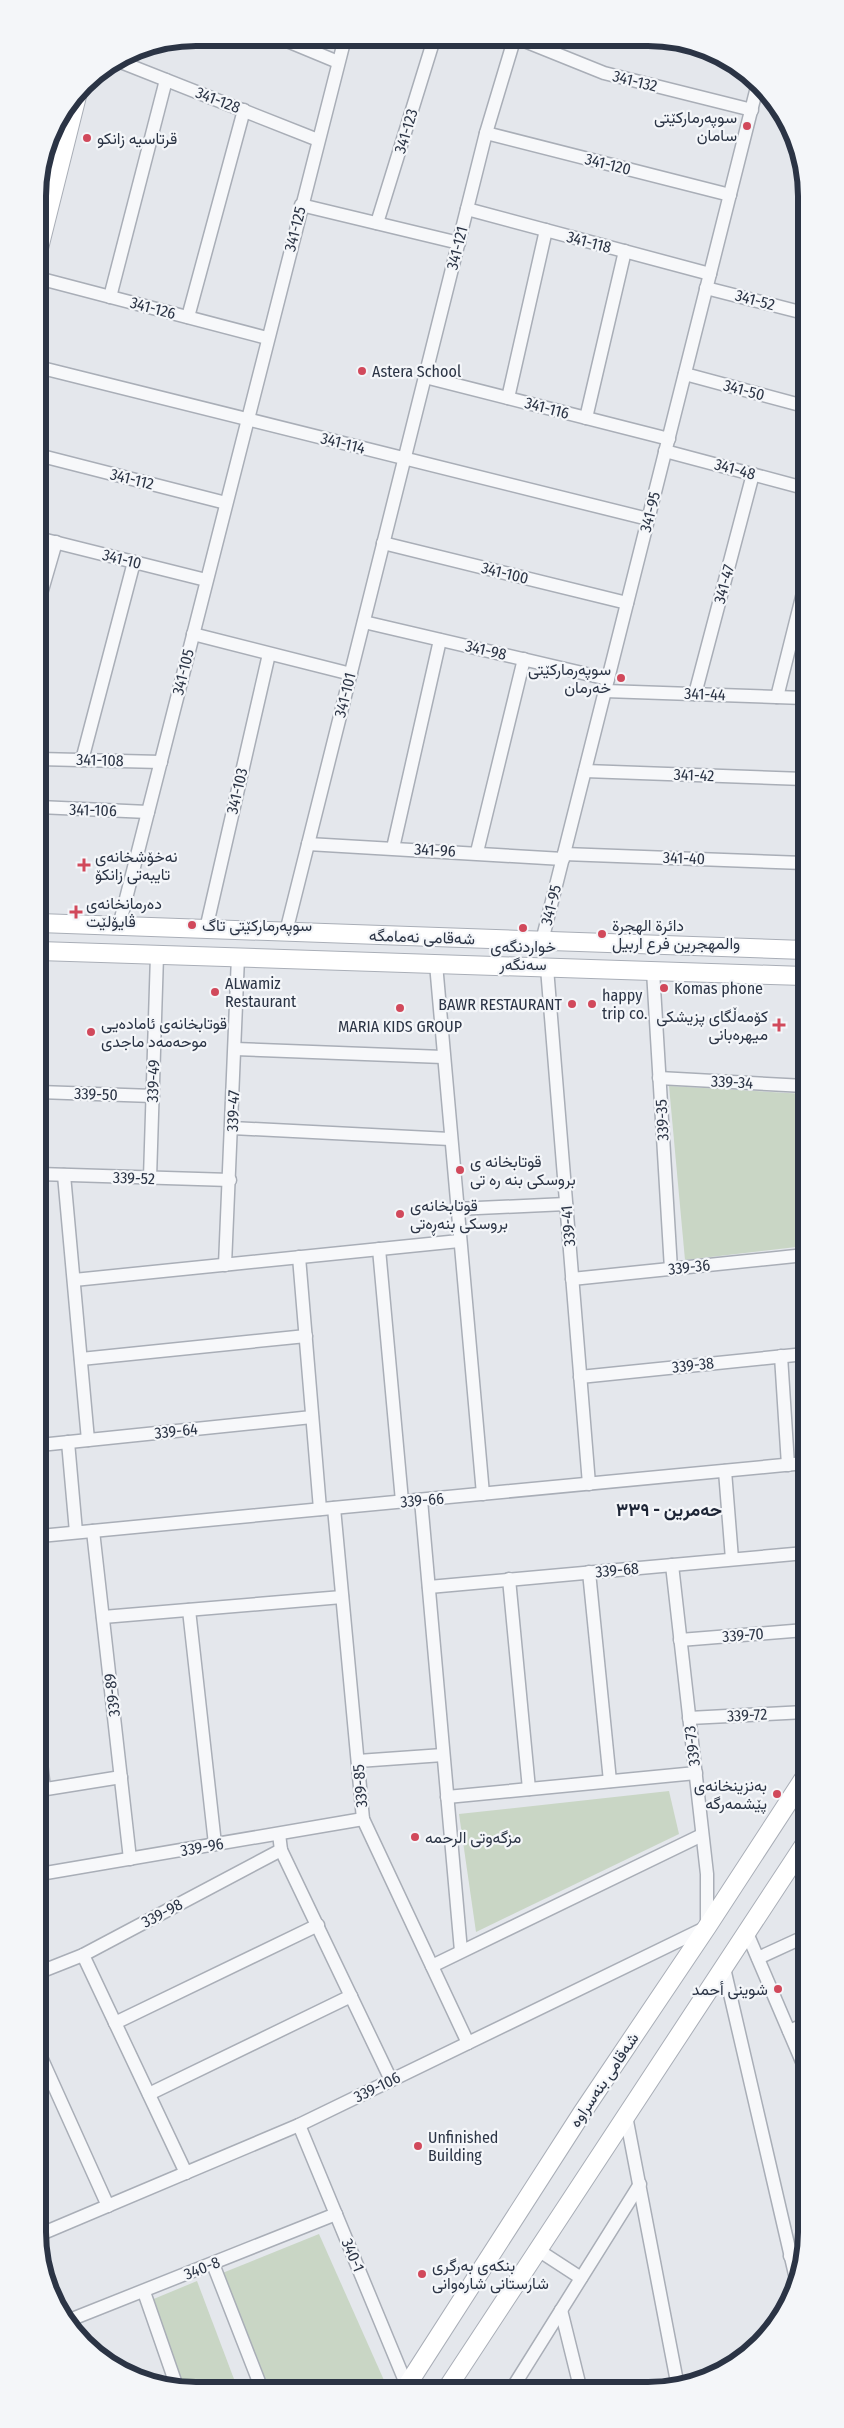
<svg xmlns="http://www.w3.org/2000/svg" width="844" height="2428" font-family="'Fira Sans Condensed',Vazirmatn,sans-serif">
	<rect width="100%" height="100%" fill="#e4e7ec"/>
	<g fill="#c9d6c5">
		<path d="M669 1086 805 1094V1246L685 1260Z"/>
		<path d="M669 1791 679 1834 476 1932 459 1814Z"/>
		<path d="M319 2234 387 2387H258L215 2276Z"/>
		<path d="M197 2281 237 2387H171L144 2303Z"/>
	</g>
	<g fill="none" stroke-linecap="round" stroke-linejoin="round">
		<g stroke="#a9aeb7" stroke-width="15">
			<g id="street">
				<path d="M280 38 338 62"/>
				<path d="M522 40 604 73 752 110"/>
				<path d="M118 61 318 140"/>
				<path d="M486 133 730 195"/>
				<path d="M301 205 459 243"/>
				<path d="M467 209 710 274"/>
				<path d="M377 223 434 39"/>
				<path d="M38 278 267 338"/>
				<path d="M706 288 804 313"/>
				<path d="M110 297 166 80"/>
				<path d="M188 317 244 110"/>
				<path d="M38 367 648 519"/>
				<path d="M685 374 804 406"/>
				<path d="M425 377 669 439"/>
				<path d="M508 398 546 230"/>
				<path d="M586 418 625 251"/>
				<path d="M665 451 804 488"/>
				<path d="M38 455 226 503"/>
				<path d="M38 538 206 580"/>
				<path d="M383 543 627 603"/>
				<path d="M38 604 56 542"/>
				<path d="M364 622 608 679"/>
				<path d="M193 634 351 674"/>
				<path d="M605 691 804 698"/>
				<path d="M695 694 753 474"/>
				<path d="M777 697 804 589"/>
				<path d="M39 759 161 762"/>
				<path d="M82 760 134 562"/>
				<path d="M585 771 804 779"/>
				<path d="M39 807 148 812"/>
				<path d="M308 844 563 859"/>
				<path d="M393 848 440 640"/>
				<path d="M477 852 524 659"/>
				<path d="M564 854 804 863"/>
				<path d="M119 926 345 38"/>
				<path d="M206 929 269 654"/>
				<path d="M286 932 486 133 514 40"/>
				<path d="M542 941 758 83"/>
				<path d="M800 950 804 933"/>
				<path d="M436 964 483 1494"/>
				<path d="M547 968 589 1484"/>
				<path d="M653 971 671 1269"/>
				<path d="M235 1049 443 1057"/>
				<path d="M659 1078 805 1086"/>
				<path d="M39 1092 153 1096"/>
				<path d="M232 1128 450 1139"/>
				<path d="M39 1174 230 1180"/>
				<path d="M64 1175 88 1440"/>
				<path d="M150 1178 157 955"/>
				<path d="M456 1209 566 1204"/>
				<path d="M379 1249 402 1501"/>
				<path d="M299 1257 320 1509"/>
				<path d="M225 1265 238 957"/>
				<path d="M572 1279 805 1255"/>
				<path d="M74 1280 459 1241"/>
				<path d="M781 1356 788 1465"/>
				<path d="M81 1359 306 1336"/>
				<path d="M580 1377 805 1354"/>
				<path d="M68 1442 76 1532"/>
				<path d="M40 1445 312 1417"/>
				<path d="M725 1471 732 1559"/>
				<path d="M421 1500 461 1951"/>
				<path d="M334 1508 363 1819 468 2043"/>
				<path d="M93 1531 130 1859"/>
				<path d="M40 1536 805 1463"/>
				<path d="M589 1572 610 1781"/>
				<path d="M509 1579 529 1789"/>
				<path d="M429 1587 805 1553"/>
				<path d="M189 1610 215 1844"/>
				<path d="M103 1617 342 1597"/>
				<path d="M680 1640 805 1630"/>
				<path d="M689 1718 805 1712"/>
				<path d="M40 1754 44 1789"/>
				<path d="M358 1761 443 1755"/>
				<path d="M40 1790 121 1777"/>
				<path d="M447 1797 696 1773"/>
				<path d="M279 1834 281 1850 391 2080"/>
				<path d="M40 1874 363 1819"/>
				<path d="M747 1933 806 2071"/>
				<path d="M83 1955 186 2173"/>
				<path d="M758 1958 806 1936"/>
				<path d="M432 1966 702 1835"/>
				<path d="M724 1968 797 2283"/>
				<path d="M40 1972 83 1955 281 1850"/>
				<path d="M115 2023 318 1925"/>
				<path d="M789 2031 806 2024"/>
				<path d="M40 2055 108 2206"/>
				<path d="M149 2094 351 1996"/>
				<path d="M626 2116 678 2387"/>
				<path d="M299 2125 407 2386"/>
				<path d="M41 2234 299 2125 707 1927V1874L672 1565"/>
				<path d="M538 2250 581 2278"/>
				<path d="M790 2256 804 2251"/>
				<path d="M213 2264 261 2387"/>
				<path d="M144 2292 177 2387"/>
				<path d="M561 2310 580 2387"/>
				<path d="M67 2321 336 2214"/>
				<path d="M513 2387 640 2184"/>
			</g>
		</g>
		<g stroke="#a9aeb7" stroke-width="20">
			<g id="secondary">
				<path d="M38 252 77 96"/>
				<path d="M39 923 804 950"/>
				<path d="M39 951 804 976"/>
				<path d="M406 2387 582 2113 707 1927 806 1775"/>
				<path d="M448 2387 806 1842"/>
			</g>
		</g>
		<use href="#street" stroke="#f7f8fa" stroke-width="12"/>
		<use href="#secondary" stroke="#fff" stroke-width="18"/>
	</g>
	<g fill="#d1495b" stroke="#f4f6f9" stroke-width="2">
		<circle cx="747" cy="126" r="5"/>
		<circle cx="87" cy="138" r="5"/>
		<circle cx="362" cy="371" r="5"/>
		<circle cx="621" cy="678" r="5"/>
		<path d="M81.5 857.5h5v5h5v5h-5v5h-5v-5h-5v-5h5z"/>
		<path d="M73.5 904.5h5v5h5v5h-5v5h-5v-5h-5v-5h5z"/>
		<circle cx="192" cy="925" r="5"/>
		<circle cx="523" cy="928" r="5"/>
		<circle cx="602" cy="934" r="5"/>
		<circle cx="664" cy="988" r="5"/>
		<circle cx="215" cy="992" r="5"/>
		<circle cx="572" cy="1004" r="5"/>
		<circle cx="592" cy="1004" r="5"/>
		<circle cx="400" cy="1008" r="5"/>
		<path d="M776.5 1017.5h5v5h5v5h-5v5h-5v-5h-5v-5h5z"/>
		<circle cx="91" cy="1032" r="5"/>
		<circle cx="460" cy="1170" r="5"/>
		<circle cx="400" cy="1214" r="5"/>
		<circle cx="777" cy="1794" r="5"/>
		<circle cx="415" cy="1837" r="5"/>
		<circle cx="778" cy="1989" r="5"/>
		<circle cx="418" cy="2146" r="5"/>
		<circle cx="422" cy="2274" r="5"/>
	</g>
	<g text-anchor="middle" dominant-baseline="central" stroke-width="4.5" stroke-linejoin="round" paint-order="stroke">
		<g font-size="16" fill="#2b3445" stroke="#f4f6f9">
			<text transform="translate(635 81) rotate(14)">341-132</text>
			<text transform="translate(218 100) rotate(21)">341-128</text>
			<text transform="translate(406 131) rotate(-73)">341-123</text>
			<text transform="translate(608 164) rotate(14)">341-120</text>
			<text transform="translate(295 229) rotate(-76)">341-125</text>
			<text transform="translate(589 242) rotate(15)">341-118</text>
			<text transform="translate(457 248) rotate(-76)">341-121</text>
			<text transform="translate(755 300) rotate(15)">341-52</text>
			<text transform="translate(153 308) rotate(15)">341-126</text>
			<text transform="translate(744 390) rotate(15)">341-50</text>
			<text transform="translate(547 408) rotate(15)">341-116</text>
			<text transform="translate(343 443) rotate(14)">341-114</text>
			<text transform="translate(735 469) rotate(15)">341-48</text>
			<text transform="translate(132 479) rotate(14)">341-112</text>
			<text transform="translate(650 512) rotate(-76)">341-95</text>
			<text transform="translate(122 559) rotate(14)">341-10</text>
			<text transform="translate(505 573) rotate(14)">341-100</text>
			<text transform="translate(724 584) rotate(-75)">341-47</text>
			<text transform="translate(486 650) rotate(13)">341-98</text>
			<text transform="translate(183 672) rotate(-76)">341-105</text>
			<text transform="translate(705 694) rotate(2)">341-44</text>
			<text transform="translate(345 695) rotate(-76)">341-101</text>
			<text transform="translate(100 760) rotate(2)">341-108</text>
			<text transform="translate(694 775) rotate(2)">341-42</text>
			<text transform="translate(237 791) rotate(-77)">341-103</text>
			<text transform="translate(93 810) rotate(2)">341-106</text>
			<text transform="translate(435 850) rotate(3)">341-96</text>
			<text transform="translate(684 858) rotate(2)">341-40</text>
			<text transform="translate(551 905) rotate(-76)">341-95</text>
			<text transform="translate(422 937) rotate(2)">شەقامی نەمامگە</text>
			<text transform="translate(153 1081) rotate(-88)">339-49</text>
			<text transform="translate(732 1082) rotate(3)">339-34</text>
			<text transform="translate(96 1094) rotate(2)">339-50</text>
			<text transform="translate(233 1111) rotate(-88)">339-47</text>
			<text transform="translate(662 1120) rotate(-93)">339-35</text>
			<text transform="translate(134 1178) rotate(2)">339-52</text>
			<text transform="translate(568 1226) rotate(-95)">339-41</text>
			<text transform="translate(689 1267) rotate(-6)">339-36</text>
			<text transform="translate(693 1365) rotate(-6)">339-38</text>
			<text transform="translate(176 1431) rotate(-6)">339-64</text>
			<text transform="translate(422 1500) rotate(-5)">339-66</text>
			<text transform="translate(617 1570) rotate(-5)">339-68</text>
			<text transform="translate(743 1635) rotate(-4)">339-70</text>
			<text transform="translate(112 1695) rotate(-97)">339-89</text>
			<text transform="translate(747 1715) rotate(-3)">339-72</text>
			<text transform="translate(692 1746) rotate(-97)">339-73</text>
			<text transform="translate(360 1786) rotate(-95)">339-85</text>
			<text transform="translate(202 1847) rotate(-10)">339-96</text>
			<text transform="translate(162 1913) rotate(-28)">339-98</text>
			<text transform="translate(604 2080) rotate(-56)">شەقامی بنەسراوە</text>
			<text transform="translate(377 2087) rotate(-26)">339-106</text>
			<text transform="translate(353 2255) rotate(67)">340-1</text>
			<text transform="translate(202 2268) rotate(-22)">340-8</text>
		</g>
		<g font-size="16" fill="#2b3445" stroke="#f4f6f9" text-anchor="start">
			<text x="737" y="117" text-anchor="end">سوپەرمارکێتی<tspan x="737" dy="18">سامان</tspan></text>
			<text x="97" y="138">قرتاسیە زانکو</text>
			<text x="372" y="371">Astera School</text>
			<text x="611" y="669" text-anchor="end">سوپەرمارکێتی<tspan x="611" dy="18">خەرمان</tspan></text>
			<text x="95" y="856">نەخۆشخانەی<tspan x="95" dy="18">تایبەتی زانکۆ</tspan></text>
			<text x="86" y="903">دەرمانخانەی<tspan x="86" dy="18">ڤایۆلێت</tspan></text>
			<text x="202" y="925">سوپەرمارکێتی تاگ</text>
			<text x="612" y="925">دائرة الهجرة<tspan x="612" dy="18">والمهجرين فرع اربيل</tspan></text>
			<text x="523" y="946" text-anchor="middle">خواردنگەی<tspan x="523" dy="18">سەنگەر</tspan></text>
			<text x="225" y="983">ALwamiz<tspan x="225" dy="18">Restaurant</tspan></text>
			<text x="674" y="988">Komas phone</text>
			<text x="602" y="995">happy<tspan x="602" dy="18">trip co.</tspan></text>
			<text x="562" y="1004" text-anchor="end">BAWR RESTAURANT</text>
			<text x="768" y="1016" text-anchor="end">کۆمەڵگای پزیشکی<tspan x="768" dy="18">میهرەبانی</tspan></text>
			<text x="101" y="1023">قوتابخانەی ئامادەیی<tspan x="101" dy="18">موحەمەد ماجدی</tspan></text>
			<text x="400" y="1026" text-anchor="middle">MARIA KIDS GROUP</text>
			<text x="470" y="1161">قوتابخانه ى<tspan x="470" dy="18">بروسكى بنه ره تى</tspan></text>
			<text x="410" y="1205">قوتابخانەی<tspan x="410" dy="18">بروسکی بنەڕەتی</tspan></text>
			<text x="767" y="1785" text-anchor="end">به‌نزینخانه‌ی<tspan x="767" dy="18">پێشمه‌رگه</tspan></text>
			<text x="425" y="1837">مزگەوتی الرحمە</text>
			<text x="768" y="1989" text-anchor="end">شوینی أحمد</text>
			<text x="428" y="2137">Unfinished<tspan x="428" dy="18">Building</tspan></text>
			<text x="432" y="2265">بنكەی بەرگری<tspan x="432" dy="18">شارستانی شارەوانی</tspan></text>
		</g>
		<g font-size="18" font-weight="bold" fill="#1d2536" stroke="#f4f6f9">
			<text x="669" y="1510">حەمرین - ٣٣٩</text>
		</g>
	</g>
	<path d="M0 0H844V2428H0ZM196 46H648A150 150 0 0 1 798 196V2232A150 150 0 0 1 648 2382H196A150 150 0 0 1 46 2232V196A150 150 0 0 1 196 46Z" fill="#f4f6f9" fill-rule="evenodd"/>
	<path fill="none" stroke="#2b3445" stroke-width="6" d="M196 46H648A150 150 0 0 1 798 196V2232A150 150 0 0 1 648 2382H196A150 150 0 0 1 46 2232V196A150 150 0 0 1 196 46Z"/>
</svg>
